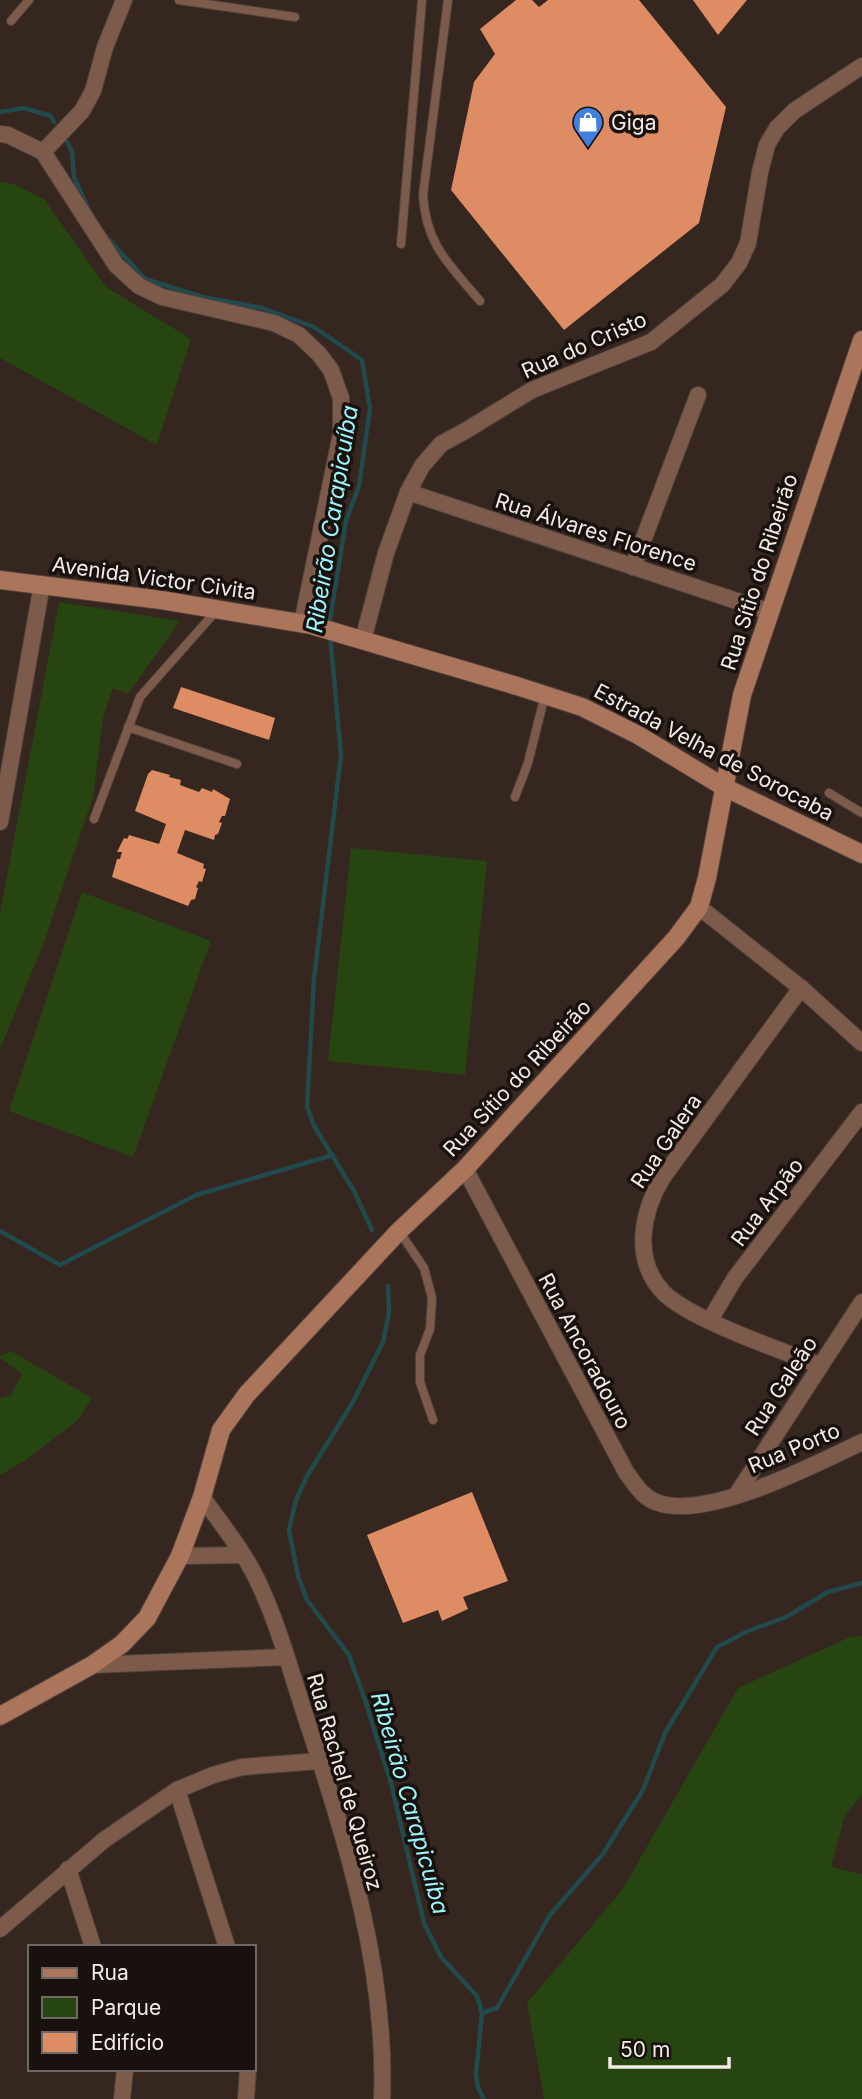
<svg xmlns="http://www.w3.org/2000/svg" width="862" height="2099" font-family="Inter,sans-serif">
	<rect width="100%" height="100%" fill="#35261f"/>
	<g fill="#264510">
		<path d="M0 182 13 184 44 199 106 287 191 339 157 445 0 358Z"/>
		<path d="M59 602 180 621 128 694 113 688 103 718 93 797 45 940 0 1049V913Z"/>
		<path d="M351 848 487 861 465 1075 328 1061Z"/>
		<path d="M82 892 211 941 133 1157 9 1111Z"/>
		<path d="M11 1351 92 1398 78 1420 26 1460 0 1475V1398L11 1395 22 1374 0 1358V1356Z"/>
		<path d="M862 1636V1795L845 1815 831 1867 862 1874V2099H544L527 2003 622 1890 738 1688 850 1637Z"/>
	</g>
	<g fill="none" stroke-linecap="round" stroke-linejoin="round">
		<g stroke="#214a4d" stroke-width="4.5">
			<path d="M0 112 24 108 51 116 54 122"/>
			<path d="M67 142 72 152 74 177 89 210"/>
			<path d="M105 235 145 279 203 297 262 308 314 327 362 360 370 409 359 486 346 521 329 626"/>
			<path d="M330 635 341 755 314 979 307 1107 314 1126 354 1191 372 1230"/>
			<path d="M0 1231 60 1265 196 1195 333 1155"/>
			<path d="M388 1286 389 1313 383 1342 353 1402 307 1476 296 1500 289 1530 298 1576 307 1600 349 1655 365 1700 391 1783 424 1923 441 1957 477 1996 482 2013 476 2074 478 2088 484 2099"/>
			<path d="M482 2013 497 2008 550 1915 603 1854 643 1790 665 1733 717 1647 748 1631 786 1617 828 1592 862 1583"/>
		</g>
	</g>
	<g fill="#de8c63">
		<path d="M516 0H532L539 7 548 0H639L726 107 699 223 564 330 451 190 474 82 495 54 480 29Z"/>
		<path d="M693 0H747L718 35Z"/>
		<path d="M181 687 275 718 269 740 173 708Z"/>
		<path d="M152 770 170 775 169 777 181 780 180 785 199 792 202 788 212 792 213 789 230 799 225 816H222L219 822 222 823 218 834 215 835 214 840 185 830 177 853 204 864 203 868 206 869 202 882 199 881 196 887 198 888 195 899 191 900 188 906 112 877 117 859H120L122 852H117L124 838 127 839 129 835 159 844 166 824 135 811 148 774Z"/>
		<path d="M472 1492 508 1581 463 1597 468 1609 442 1621 438 1610 403 1623 367 1535Z"/>
	</g>
	<g fill="none" stroke-linecap="round" stroke-linejoin="round">
		<g stroke="#50423b" stroke-width="10">
			<g id="service">
				<path d="M179 0 295 17"/>
				<path d="M448 0 423 195C426 245 449 264 480 301"/>
				<path d="M11 21 29 0"/>
				<path d="M401 244 422 0"/>
				<path d="M128 727 237 764"/>
				<path d="M829 793 862 813"/>
				<path d="M515 797 528 763 545 695"/>
				<path d="M94 819 140 697 217 610"/>
				<path d="M399 1231 424 1268 432 1298 430 1329 420 1355V1382L433 1420"/>
			</g>
		</g>
		<g stroke="#50423b" stroke-width="18">
			<g id="minor">
				<path d="M0 134 8 135 43 152 116 265 139 286 162 297 274 323 299 335 319 354 331 370 341 398V434L302 623"/>
				<path d="M43 152 82 111 93 91 105 47 124 0"/>
				<path d="M408 492 770 612"/>
				<path d="M633 567 698 395"/>
				<path d="M363 640 386 553 408 492 422 466 441 444 465 431 532 390 651 342 722 285 739 263 748 243 760 172 767 145 777 128 794 111 862 66"/>
				<path d="M0 822 42 584"/>
				<path d="M699 907 801 988 862 1043"/>
				<path d="M801 988 663 1177C642 1211 632 1259 663 1292 689 1319 780 1350 819 1365"/>
				<path d="M465 1169 626 1472C635 1484 642 1497 656 1502 705 1522 816 1464 862 1442"/>
				<path d="M710 1320 735 1278 862 1112"/>
				<path d="M737 1494 862 1302"/>
				<path d="M202 1497C222 1525 246 1554 260 1586 280 1629 292 1676 307 1721 347 1843 387 1970 382 2099"/>
				<path d="M180 1556 243 1555"/>
				<path d="M92 1665 286 1657"/>
				<path d="M177 1790 227 1947"/>
				<path d="M68 1869 93 1947"/>
				<path d="M0 1929 104 1840 177 1790 213 1775 242 1767 320 1761"/>
				<path d="M122 2099 125 2069"/>
				<path d="M246 2099 248 2069"/>
			</g>
		</g>
		<g stroke="#50423b" stroke-width="20">
			<g id="secondary">
				<path d="M0 580 161 600 311 625 517 686 582 707 638 735 724 787 862 854"/>
				<path d="M0 1716 92 1665 122 1644 147 1618 180 1556 202 1497 221 1430 247 1394 399 1231 465 1169 676 938 699 907 707 878 742 695 862 340"/>
			</g>
		</g>
		<use href="#service" stroke="#7d5b4b" stroke-width="8"/>
		<use href="#minor" stroke="#7d5b4b" stroke-width="16"/>
		<use href="#secondary" stroke="#ab755c" stroke-width="18"/>
	</g>
	<defs>
		<g id="shop-pin" transform="scale(1.575)"><path d="M0 17L-7.5 6A9.5 9.5 0 1 1 7.5 6Z" fill="#3f7fe0" stroke="#18110e"/><path d="M-5-2.5h2.3a2.7 3.5 0 0 1 5.4 0H5L5.5 6h-11ZM-1.5-2.5h3a1.5 2.3 0 0 0-3 0Z" fill="#fff"/></g>
	</defs>
	<g fill-rule="evenodd">
		<use href="#shop-pin" x="588" y="122"/>
	</g>
	<g text-anchor="middle" dominant-baseline="central" stroke-width="7" stroke-linejoin="round" paint-order="stroke">
		<g font-size="21" fill="#f5ebe6" stroke="#18110e" text-anchor="start">
			<text x="611" y="122">Giga</text>
		</g>
		<g font-size="21" fill="#f5ebe6" stroke="#18110e">
			<text transform="translate(584 345) rotate(-24)">Rua do Cristo</text>
			<text transform="translate(596 532) rotate(18)">Rua Álvares Florence</text>
			<text transform="translate(759 572) rotate(-72)">Rua Sítio do Ribeirão</text>
			<text transform="translate(154 578) rotate(8)">Avenida Victor Civita</text>
			<text transform="translate(714 752) rotate(28)">Estrada Velha de Sorocaba</text>
			<text transform="translate(517 1078) rotate(-47)">Rua Sítio do Ribeirão</text>
			<text transform="translate(666 1141) rotate(-56)">Rua Galera</text>
			<text transform="translate(767 1202) rotate(-53)">Rua Arpão</text>
			<text transform="translate(585 1351) rotate(62)">Rua Ancoradouro</text>
			<text transform="translate(781 1386) rotate(-57)">Rua Galeão</text>
			<text transform="translate(794 1448) rotate(-23)">Rua Porto</text>
			<text transform="translate(345 1782) rotate(74)">Rua Rachel de Queiroz</text>
		</g>
		<g font-size="23" font-style="italic" fill="#9cf6fd" stroke="#18110e">
			<text transform="translate(332 519) rotate(-81)">Ribeirão Carapicuíba</text>
			<text transform="translate(410 1803) rotate(74)">Ribeirão Carapicuíba</text>
		</g>
	</g>
	<rect x="28" y="1945" width="228" height="126" fill="#18110e" stroke="#706864" stroke-width="2"/>
	<rect x="42" y="1968" width="35" height="10" fill="#ab755c" stroke="#706864" stroke-width="2"/>
	<text x="91" y="1980" font-size="21" fill="#f5ebe6">Rua</text>
	<rect x="42" y="1997" width="35" height="21" fill="#264510" stroke="#706864" stroke-width="2"/>
	<text x="91" y="2015" font-size="21" fill="#f5ebe6">Parque</text>
	<rect x="42" y="2032" width="35" height="21" fill="#de8c63" stroke="#706864" stroke-width="2"/>
	<text x="91" y="2050" font-size="21" fill="#f5ebe6">Edifício</text>
	<path d="M610 2057v10h119v-10" fill="none" stroke="#f5ebe6" stroke-width="3.5"/>
	<text x="620" y="2057" font-size="21" fill="#f5ebe6" stroke="#18110e" stroke-width="5" paint-order="stroke">50 m</text>
</svg>
